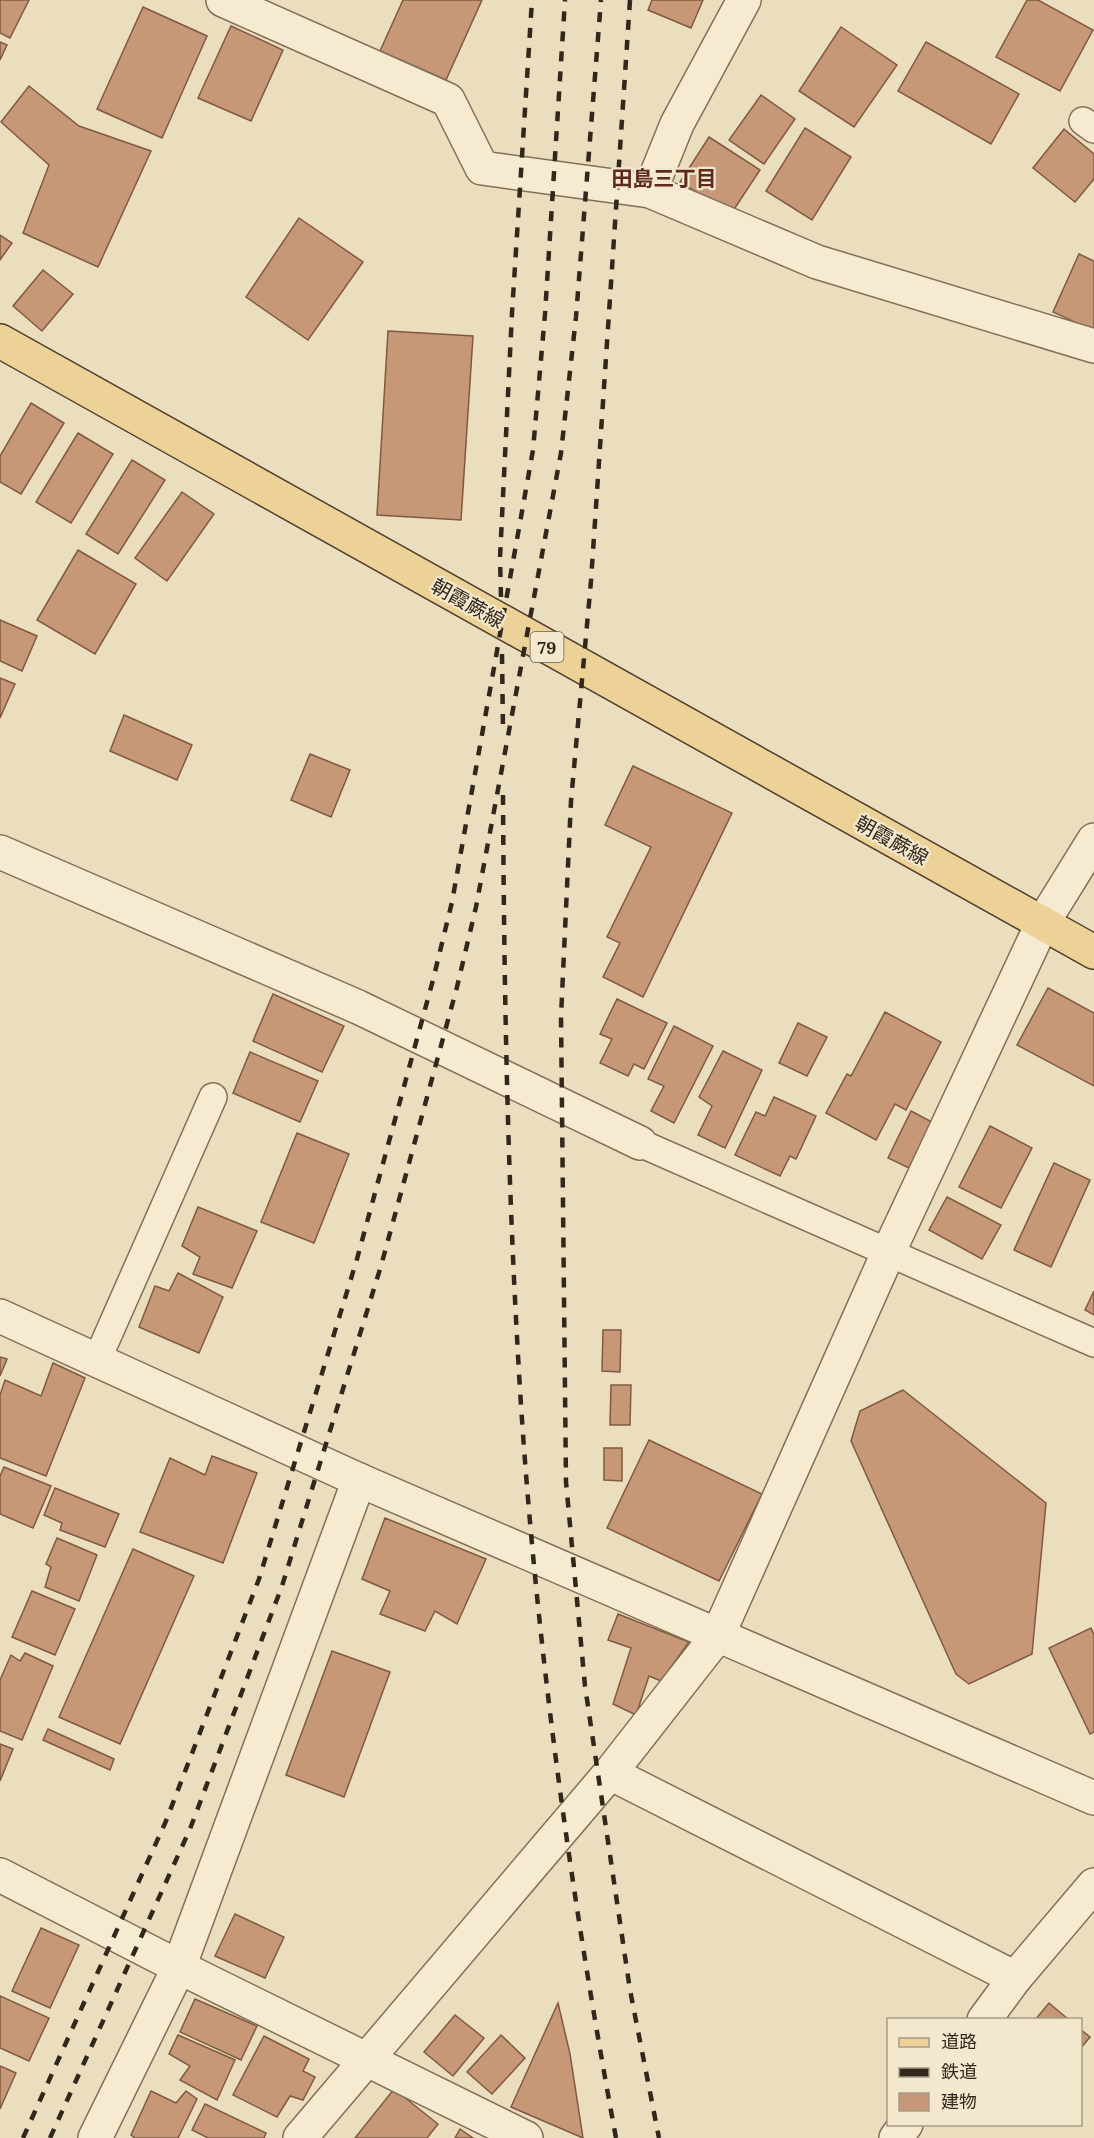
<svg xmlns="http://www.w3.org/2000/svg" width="1094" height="2138" font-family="Lora,'Noto Sans JP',serif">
	<rect width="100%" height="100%" fill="#eadebf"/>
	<g fill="#c79877" stroke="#805940" stroke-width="1.5">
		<path d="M0 0H29L10 38 0 33Z"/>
		<path d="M403 0H482L446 80 380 51Z"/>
		<path d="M652 0H703L691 28 648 10Z"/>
		<path d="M1027 0H1038L1093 30 1060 91 996 57Z"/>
		<path d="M143 7 207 36 162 138 97 109Z"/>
		<path d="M231 26 283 50 251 121 198 98Z"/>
		<path d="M841 27 897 65 854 127 799 91Z"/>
		<path d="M0 42 7 45 0 60Z"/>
		<path d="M926 42 1019 94 991 144 898 91Z"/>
		<path d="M29 86 79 126 151 151 98 267 23 233 49 165 1 122Z"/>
		<path d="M761 95 795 119 764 164 729 140Z"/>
		<path d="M805 128 851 157 812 220 766 191Z"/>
		<path d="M1064 129 1094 154V179L1075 202 1033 168Z"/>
		<path d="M709 137 760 170 731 214 680 182Z"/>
		<path d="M299 218 363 262 308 340 246 297Z"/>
		<path d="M0 235 12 243 0 260Z"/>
		<path d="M1079 254 1094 261V331L1053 312Z"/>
		<path d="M43 270 73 294 42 331 13 306Z"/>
		<path d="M388 331 473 336 461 520 377 515Z"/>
		<path d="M31 403 64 423 21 494 0 482V456Z"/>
		<path d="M78 433 113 454 71 523 36 502Z"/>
		<path d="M132 460 165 480 118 554 86 534Z"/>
		<path d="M182 492 214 514 167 581 135 558Z"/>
		<path d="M78 550 136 584 95 654 37 620Z"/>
		<path d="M0 620 37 636 22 671 0 661Z"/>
		<path d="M0 678 15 684 0 718Z"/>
		<path d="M124 715 192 745 177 780 110 751Z"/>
		<path d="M310 754 350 770 331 817 291 800Z"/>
		<path d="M633 766 732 813 643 997 603 977 620 943 607 937 651 847 605 825Z"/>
		<path d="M1048 988 1094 1013V1086L1017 1045Z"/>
		<path d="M273 994 344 1026 322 1072 253 1041Z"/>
		<path d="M617 999 667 1023 644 1069 634 1064 628 1076 600 1063 612 1039 600 1034Z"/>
		<path d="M885 1012 941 1042 906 1110 895 1104 876 1140 826 1113 847 1074 851 1076Z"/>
		<path d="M798 1023 827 1037 807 1076 779 1063Z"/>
		<path d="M674 1026 713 1046 674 1123 651 1111 664 1086 648 1079Z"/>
		<path d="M723 1051 762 1070 725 1148 698 1135 712 1106 699 1097Z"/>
		<path d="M250 1052 318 1081 300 1122 233 1093Z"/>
		<path d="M774 1097 816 1116 796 1159 790 1156 780 1176 735 1155 756 1112 765 1116Z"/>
		<path d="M911 1111 932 1122 909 1168 888 1158Z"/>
		<path d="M990 1126 1032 1148 1001 1208 959 1187Z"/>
		<path d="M297 1133 349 1154 314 1243 261 1222Z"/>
		<path d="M1054 1163 1090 1180 1051 1267 1014 1250Z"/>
		<path d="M947 1197 1001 1225 982 1259 929 1230Z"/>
		<path d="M198 1207 257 1231 232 1288 193 1274 200 1257 182 1246Z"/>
		<path d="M178 1273 223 1297 199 1353 139 1327 155 1286 169 1291Z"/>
		<path d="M1094 1291V1315L1085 1310Z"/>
		<path d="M603 1330H621L620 1372 602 1371Z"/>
		<path d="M0 1357 7 1359 0 1376Z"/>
		<path d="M53 1363 85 1378 46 1476 0 1458V1395L5 1380 41 1396Z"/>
		<path d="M611 1385H631L630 1425H610Z"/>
		<path d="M903 1390 1046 1503 1032 1654 969 1684 956 1674 851 1441 860 1411Z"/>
		<path d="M649 1440 762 1494 719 1581 607 1528Z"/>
		<path d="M604 1448H622V1481L604 1480Z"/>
		<path d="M212 1456 257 1473 223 1563 140 1532 170 1458 205 1475Z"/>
		<path d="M4 1467 51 1486 33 1528 0 1514V1476Z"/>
		<path d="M55 1488 119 1514 105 1547 60 1530 62 1523 44 1515Z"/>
		<path d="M385 1518 486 1559 457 1624 435 1611 425 1631 380 1614 390 1591 362 1579Z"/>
		<path d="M57 1538 97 1555 79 1601 45 1587 51 1567 46 1564Z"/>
		<path d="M133 1549 194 1576 120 1744 59 1717Z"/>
		<path d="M32 1591 75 1609 55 1655 12 1637Z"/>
		<path d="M618 1614 689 1642 661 1681 649 1676 636 1715 613 1704 631 1648 608 1640Z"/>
		<path d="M1091 1628 1094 1635V1732L1090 1734 1049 1648Z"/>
		<path d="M332 1651 390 1672 344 1797 286 1775Z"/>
		<path d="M25 1653 53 1666 22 1740 0 1731V1680L11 1655 20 1661Z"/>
		<path d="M48 1729 114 1759 110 1770 43 1740Z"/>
		<path d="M0 1744 13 1749 0 1781Z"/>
		<path d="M235 1914 284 1937 265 1978 215 1956Z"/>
		<path d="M41 1928 79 1945 50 2008 12 1991Z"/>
		<path d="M0 1996 49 2018 29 2061 0 2048Z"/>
		<path d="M195 1999 257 2026 241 2060 180 2032Z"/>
		<path d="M558 2003 570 2054 583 2138 511 2107Z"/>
		<path d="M1049 2003 1069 2020H1035Z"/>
		<path d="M455 2015 484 2038 453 2076 424 2052Z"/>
		<path d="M1080 2029 1090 2037 1080 2049Z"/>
		<path d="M178 2035 235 2060 217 2100 180 2080 190 2066 169 2054Z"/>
		<path d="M501 2035 525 2058 492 2094 467 2072Z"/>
		<path d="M264 2036 309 2059 303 2071 315 2077 303 2100 290 2096 277 2117 233 2095Z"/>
		<path d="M0 2066 16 2073 0 2109Z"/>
		<path d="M394 2089 438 2124 427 2138H355Z"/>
		<path d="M151 2091 176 2103 186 2091 197 2099 178 2138H135L131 2135Z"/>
		<path d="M205 2104 266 2133 264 2138H208L192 2130Z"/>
		<path d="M460 2129 473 2138H455Z"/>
	</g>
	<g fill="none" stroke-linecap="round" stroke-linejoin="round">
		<g stroke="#826f59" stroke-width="30">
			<g id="lane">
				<path d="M1083 121 1094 129"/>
				<path d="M640 1143 1094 1343"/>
				<path d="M97 1360 213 1097"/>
			</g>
		</g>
		<g stroke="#826f59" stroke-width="36">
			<g id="street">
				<path d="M223 0 448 100 482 168 650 191 817 262 1094 346"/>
				<path d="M650 191 677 124 744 0"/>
				<path d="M0 852 358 1007 640 1143"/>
				<path d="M0 1316 359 1480 1094 1798"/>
				<path d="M610 1773 1015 1978"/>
				<path d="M0 1875 179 1967 526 2138"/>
				<path d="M984 2020 1015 1978 1094 1885"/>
				<path d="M95 2138 179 1967 359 1480"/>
				<path d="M300 2138 610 1773 718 1635 889 1251 1042 924 1094 840"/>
				<path d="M896 2138 906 2124"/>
			</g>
		</g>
		<g stroke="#503d2d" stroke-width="36">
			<path id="primary" d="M0 341 1094 952"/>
		</g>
		<use href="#lane" stroke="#f6ebd1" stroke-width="27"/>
		<use href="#street" stroke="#f6ebd1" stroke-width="33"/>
		<use href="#primary" stroke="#edd298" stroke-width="33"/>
		<g stroke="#32271c" stroke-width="4.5" stroke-dasharray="10 10" stroke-linecap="butt">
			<path d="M630 0 591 581 571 801 561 1017 566 1482 585 1686 630 1990 659 2138"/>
			<path d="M501 597 500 558 512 313 532 0"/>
			<path d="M502 654 503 732"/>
			<path d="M503 795C504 976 507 1157 517 1337 531 1606 567 1874 616 2138"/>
			<path d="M23 2138 166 1821 259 1579 357 1259 433 980 452 902 533 450 545 314 565 0"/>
			<path d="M50 2138 190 1829 282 1586 381 1266 457 987 476 907 561 453 576 317 601 0"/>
		</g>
	</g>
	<g text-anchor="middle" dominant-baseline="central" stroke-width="4.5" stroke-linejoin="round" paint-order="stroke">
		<rect fill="#f3e8ce" stroke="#6c6151" stroke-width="1.5" x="530.5" y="632" width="33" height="30" rx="4.5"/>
		<g font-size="18" font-weight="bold" fill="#32271c">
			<text x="547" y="647">79</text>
		</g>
		<g font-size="20" fill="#32271c" stroke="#f3e8ce">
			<text transform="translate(468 603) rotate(29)">朝霞蕨線</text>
			<text transform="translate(892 840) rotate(29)">朝霞蕨線</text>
		</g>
		<g font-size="21" font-weight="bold" fill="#5c2b1e" stroke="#f3e8ce">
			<text x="664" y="178">田島三丁目</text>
		</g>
	</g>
	<rect x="887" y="2018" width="195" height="108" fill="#f3e8ce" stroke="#a69b87" stroke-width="1.5"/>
	<rect x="899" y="2038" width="30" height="9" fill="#edd298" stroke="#a69b87" stroke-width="1.5"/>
	<text x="941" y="2048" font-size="18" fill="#32271c">道路</text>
	<rect x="899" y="2068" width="30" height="9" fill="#32271c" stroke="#a69b87" stroke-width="1.5"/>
	<text x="941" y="2078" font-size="18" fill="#32271c">鉄道</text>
	<rect x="899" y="2093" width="30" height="18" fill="#c79877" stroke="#a69b87" stroke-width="1.5"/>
	<text x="941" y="2108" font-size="18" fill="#32271c">建物</text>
</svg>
